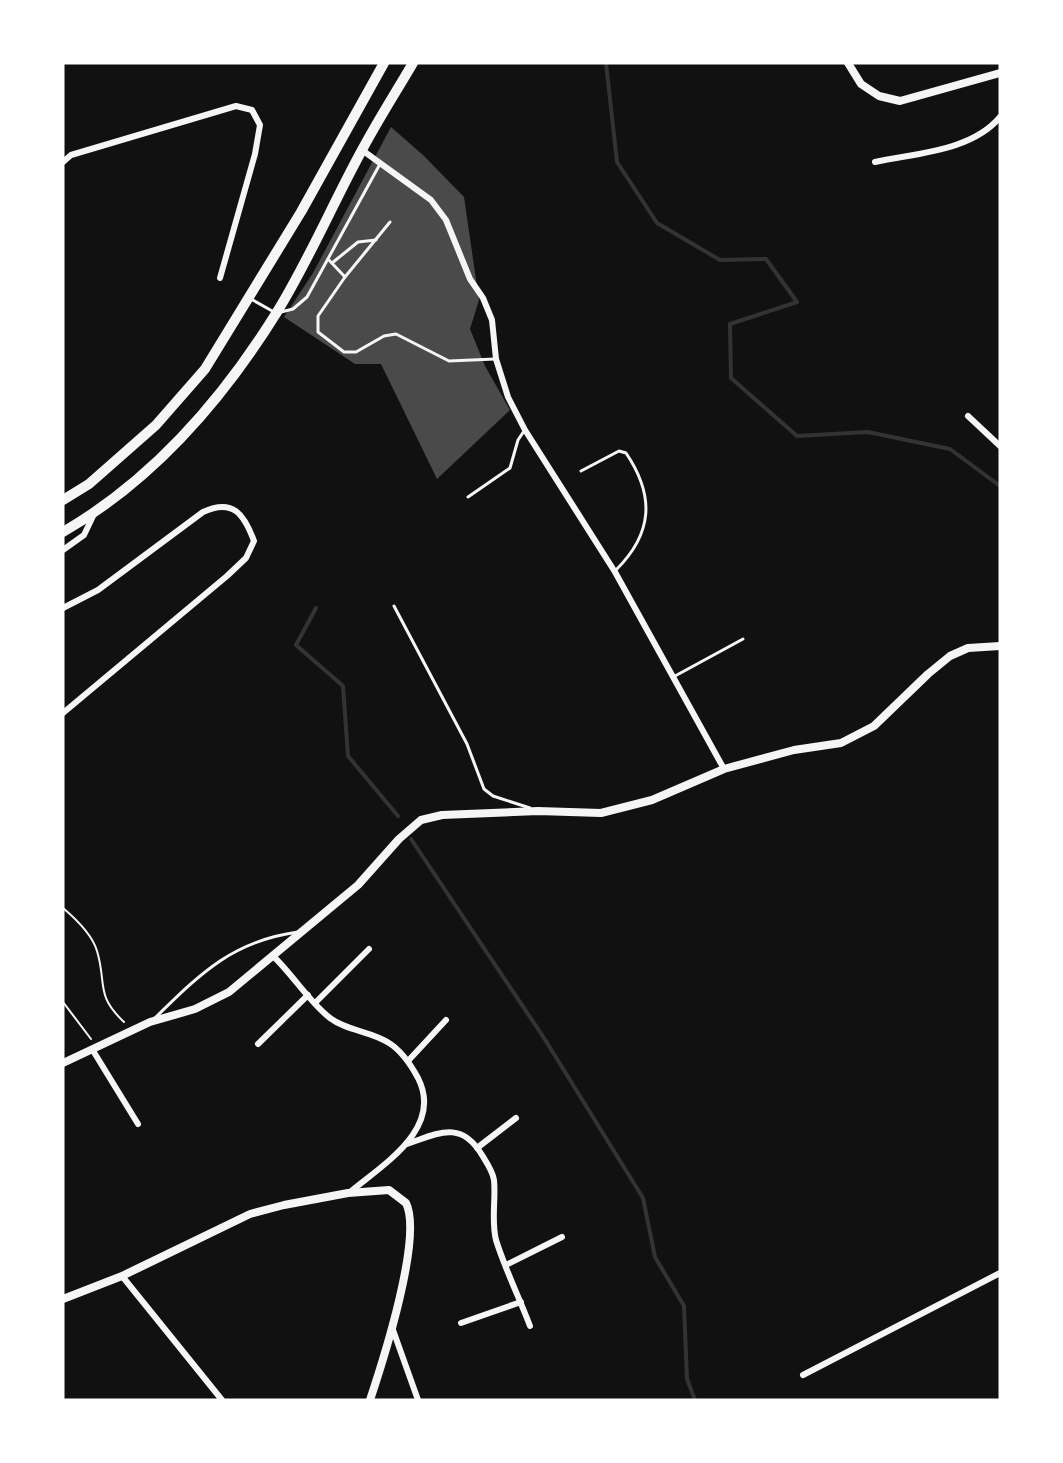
<svg xmlns="http://www.w3.org/2000/svg" width="1063" height="1463" font-family="'Nunito Sans',sans-serif">
	<rect width="100%" height="100%" fill="#111"/>
	<g fill="none" stroke-linecap="round" stroke-linejoin="round">
		<g stroke="#333" stroke-width="4">
			<path d="M606 63 617 162 657 223 720 260 766 259 797 302 730 324 731 378 797 436 868 432 950 449 1000 486"/>
			<path d="M316 608 296 645 343 686 348 756 398 816"/>
			<path d="M411 839 544 1038 643 1198 655 1257 684 1306 687 1379 695 1400"/>
		</g>
	</g>
	<path fill="#4a4a4a" d="M391 127 424 156 464 197 479 300 470 329 485 366 510 410 437 479 381 364H355L284 317 313 273Z"/>
	<g fill="none" stroke-linecap="round" stroke-linejoin="round">
		<g stroke="#f5f5f5" stroke-width="2">
			<path d="M63 908C76 919 92 934 97 951 107 984 95 995 124 1022"/>
			<path d="M63 1002 91 1039"/>
		</g>
		<g stroke="#f5f5f5" stroke-width="3">
			<path d="M390 222 345 277 318 316V332L344 352H356L384 336 396 334 449 361 495 359"/>
			<path d="M328 259 345 277"/>
			<path d="M332 263 358 242 376 240"/>
			<path d="M251 299 274 312"/>
			<path d="M281 312 293 309 307 297 380 164"/>
			<path d="M581 471 619 451 626 453C655 496 653 533 616 570"/>
			<path d="M468 497 510 468 518 440 524 431"/>
			<path d="M394 606 467 744 484 789 493 796 530 808"/>
			<path d="M675 676 743 639"/>
			<path d="M154 1019C200 974 232 941 298 932"/>
		</g>
		<g stroke="#f5f5f5" stroke-width="6">
			<path d="M362 150 431 200 446 220 470 279 483 298 492 320 496 359 508 397 525 430 615 572 724 769"/>
			<path d="M63 162 71 155 236 106 252 110 260 125 255 154 220 278"/>
			<path d="M875 162C916 153 972 151 1000 117"/>
			<path d="M968 416 1000 446"/>
			<path d="M63 550 84 535 94 514"/>
			<path d="M63 608 98 590 203 512C233 498 244 514 254 541L246 558 227 576 63 713"/>
			<path d="M274 957C292 974 311 1004 330 1018 347 1031 371 1031 389 1043 402 1051 411 1065 418 1078 444 1129 382 1165 349 1193"/>
			<path d="M316 1002 369 949"/>
			<path d="M258 1044 308 995"/>
			<path d="M92 1049 138 1124"/>
			<path d="M408 1061 446 1020"/>
			<path d="M407 1144C439 1133 461 1120 482 1155 487 1163 493 1172 494 1180 496 1200 491 1220 496 1240 505 1269 519 1297 530 1326"/>
			<path d="M477 1148 516 1118"/>
			<path d="M506 1265 562 1237"/>
			<path d="M122 1276 222 1400"/>
			<path d="M461 1323 521 1302"/>
			<path d="M393 1330 418 1400"/>
			<path d="M803 1375 1000 1273"/>
		</g>
		<g stroke="#f5f5f5" stroke-width="8">
			<path d="M848 63 861 84 879 96 900 101 1000 73"/>
			<path d="M63 1063 150 1022 195 1009 229 992 358 885 399 839 421 820 442 815 538 811 601 813 652 800 724 769 794 750 841 743 874 726 928 674 950 656 968 648 1000 646"/>
			<path d="M63 1299 122 1276 250 1214 284 1205 348 1193 389 1190 406 1203C423 1237 383 1361 370 1400"/>
		</g>
		<g stroke="#f5f5f5" stroke-width="10">
			<path d="M63 500 89 484 156 425 205 369 301 212 384 63"/>
			<path d="M63 532C153 480 223 399 277 312 309 260 333 203 362 150 378 120 396 92 413 63"/>
		</g>
	</g>
	<rect width="1063" height="1463" fill="none" stroke="#ffffff" stroke-width="129"/>
</svg>
